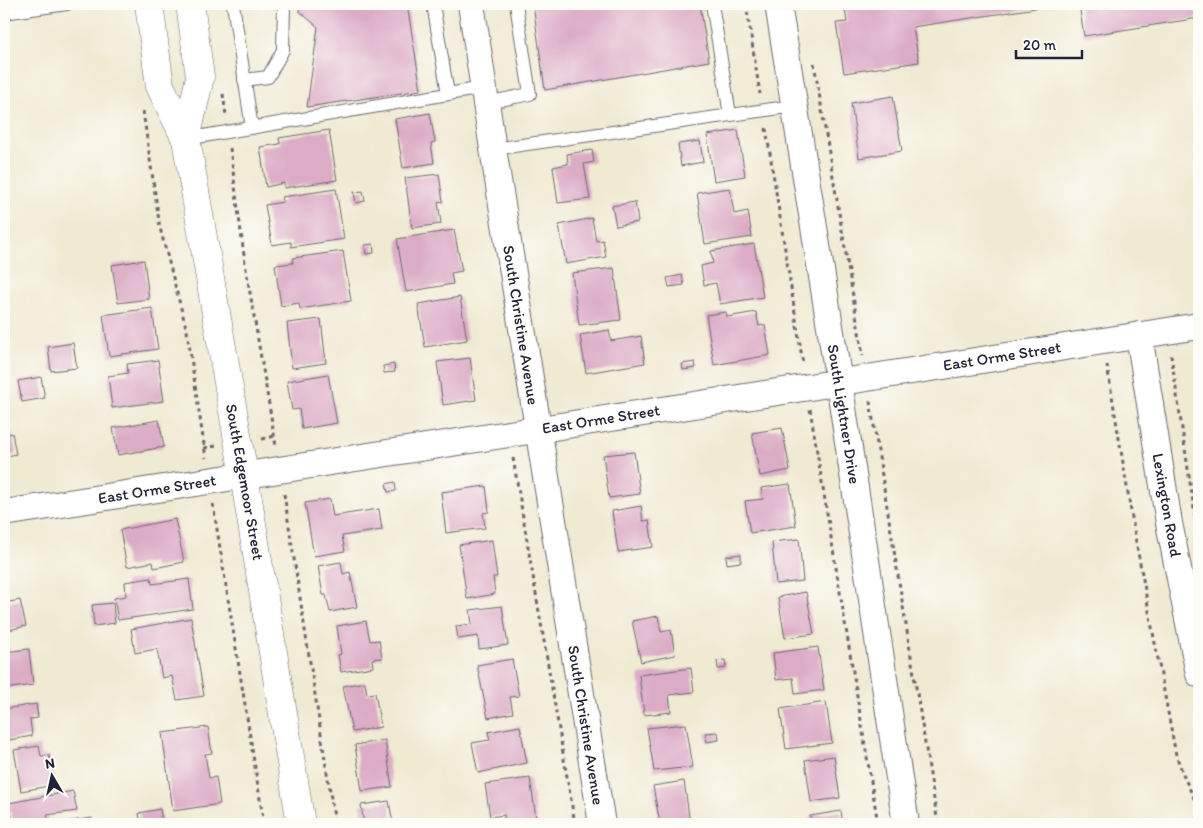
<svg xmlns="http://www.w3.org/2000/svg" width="1203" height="828" font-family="Itim,sans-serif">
	<rect width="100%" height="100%" fill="#fdfcf7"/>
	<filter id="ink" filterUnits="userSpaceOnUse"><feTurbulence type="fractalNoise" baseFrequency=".02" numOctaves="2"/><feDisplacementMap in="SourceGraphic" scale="10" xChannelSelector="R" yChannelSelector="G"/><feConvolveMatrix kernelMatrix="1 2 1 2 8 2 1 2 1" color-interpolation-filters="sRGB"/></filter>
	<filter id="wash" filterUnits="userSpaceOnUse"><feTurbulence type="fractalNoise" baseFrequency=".0096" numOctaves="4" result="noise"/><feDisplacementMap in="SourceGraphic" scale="20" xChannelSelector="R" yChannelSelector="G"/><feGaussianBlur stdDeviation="1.12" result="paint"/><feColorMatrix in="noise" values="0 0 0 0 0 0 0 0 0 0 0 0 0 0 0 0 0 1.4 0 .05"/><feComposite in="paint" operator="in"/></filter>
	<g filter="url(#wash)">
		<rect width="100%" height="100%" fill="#efead2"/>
		<g id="blocks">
			<g fill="#dcacc6">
				<path d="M301 4H407L421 90 307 107 318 27 299 11Z"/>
				<path d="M533 4H700L709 61 545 90Z"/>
				<path d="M844 4H1055V5L913 27 919 62 844 73 836 23 847 22Z"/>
				<path d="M1079 4H1107V6L1125 4H1199V18L1084 36Z"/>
				<path d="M893 96 902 151 859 158 851 103Z"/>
				<path d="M430 113 435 142 431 143 434 163 403 168 395 119Z"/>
				<path d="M329 130 337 180 284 188V183L266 187 260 147 280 144 279 138Z"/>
				<path d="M738 130 745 176 714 181 707 135Z"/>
				<path d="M700 141 703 162 681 166 678 144Z"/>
				<path d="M592 150 594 162 584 164 590 199 558 203 553 167 568 164 567 154Z"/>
				<path d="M439 174 443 202 438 201 441 224 412 228 405 178Z"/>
				<path d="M730 188 734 214 748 211 752 237 705 244 697 193Z"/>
				<path d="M336 189 344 239 291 247V242L272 245 265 205 283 202 282 197Z"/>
				<path d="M363 191 365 201 356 203 354 192Z"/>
				<path d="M635 202 638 222 616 226 612 206Z"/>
				<path d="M592 218 596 241 603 240 606 257 566 264 559 225Z"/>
				<path d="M454 230 462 271 451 273 453 284 406 292 397 239Z"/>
				<path d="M373 244 374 253 366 254 365 245Z"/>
				<path d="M754 244 763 297 720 304 716 283 704 285 701 266 713 263 711 251Z"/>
				<path d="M343 251 351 301 300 309 299 303 281 306 275 265 293 263V258Z"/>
				<path d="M144 260 149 299 118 303 112 265Z"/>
				<path d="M614 268 621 320 579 325 572 273Z"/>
				<path d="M682 275 684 285 669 287 667 278Z"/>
				<path d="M460 297 467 340 425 347 418 304Z"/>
				<path d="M152 308 158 349 109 356 103 315Z"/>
				<path d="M726 312 727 317 756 312 759 326 765 325 770 355 714 365 706 315Z"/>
				<path d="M321 319 326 363 292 368 287 323Z"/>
				<path d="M609 330 611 341 641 336 645 363 586 373 580 335Z"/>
				<path d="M73 343 77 368 51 371 48 347Z"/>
				<path d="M470 358 476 400 443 405 437 362Z"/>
				<path d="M158 360 164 401 112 408 108 376 128 373 127 364Z"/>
				<path d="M695 362 696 368 683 370 682 364Z"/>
				<path d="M394 364 395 372 384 373 383 366Z"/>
				<path d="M328 374 337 423 302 429 299 409 292 410 287 381Z"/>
				<path d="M41 377 45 398 22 402 18 381Z"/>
				<path d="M159 420 164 447 118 455 113 428Z"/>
				<path d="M782 428 790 470 760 476 752 433Z"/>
				<path d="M12 433 16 454 4 457V435Z"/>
				<path d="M634 452 640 494 609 498 603 455Z"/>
				<path d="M395 482 396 491 388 492 386 484Z"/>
				<path d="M790 484 796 526 750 533 745 501 763 499 761 488Z"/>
				<path d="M486 486 489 512 483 513 485 528 446 533 441 492Z"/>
				<path d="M330 499 333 516 379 509 382 530 342 536 345 551 314 556 305 503Z"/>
				<path d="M641 506 643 521 649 520 653 547 618 552 612 511Z"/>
				<path d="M175 519 184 562 154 568 153 562 127 567 120 530Z"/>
				<path d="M799 539 803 581 776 584 772 542Z"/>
				<path d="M492 540 497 577H493L495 594 467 599 459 545Z"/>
				<path d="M741 554V562L727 564 726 556Z"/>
				<path d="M341 562 343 574 350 572 357 607 330 612 326 595H323L318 566Z"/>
				<path d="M151 578 152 584 189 579 193 609 118 620 114 598 126 596 125 582Z"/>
				<path d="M806 592 814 634 785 638 778 597Z"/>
				<path d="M20 600 26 626 4 631V603Z"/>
				<path d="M113 603 115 623 94 626 92 605Z"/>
				<path d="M502 606 508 645 479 649 478 636 458 639 456 626 472 624 470 610Z"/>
				<path d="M658 616 661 632 671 630 675 655 641 662 632 621Z"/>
				<path d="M191 618 204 696 177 700 172 676 162 678 157 649 135 653 131 629Z"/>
				<path d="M366 621 370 641 379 640 382 658 372 659 373 667 341 672 338 655 341 654 337 626Z"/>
				<path d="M818 647 824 690 795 694 793 678 776 680 773 653Z"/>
				<path d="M29 649 33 685 4 689V652Z"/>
				<path d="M512 659 519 696 510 697 513 713 488 718 477 665Z"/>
				<path d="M725 660 726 668 718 669 717 661Z"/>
				<path d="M691 668 694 692 669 695 671 712 644 715 639 675Z"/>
				<path d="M365 682 367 694 375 693 381 727 352 732 343 686Z"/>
				<path d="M826 702 832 743 786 749 780 709Z"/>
				<path d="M36 704 38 718 30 719 32 736 4 741V709Z"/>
				<path d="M686 724 693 767 654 771 647 728Z"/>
				<path d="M520 726 527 763 478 773 472 743 490 740 488 732Z"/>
				<path d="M208 727 212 753 205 754 209 778 216 777 220 804 173 811 162 733Z"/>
				<path d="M718 732 719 740 707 742 705 733Z"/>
				<path d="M385 740 392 787 362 791 355 745Z"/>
				<path d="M39 746 41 756 49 755 55 785 21 791 14 750Z"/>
				<path d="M834 756 840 798 811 802 805 760Z"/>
				<path d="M530 778 537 824H505L504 815 490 817 485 784Z"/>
				<path d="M684 781 690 823 680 824H660L653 786Z"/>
				<path d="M73 791 77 811 47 815 49 824H13L9 803Z"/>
				<path d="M389 801 393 824H364L361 805Z"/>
				<path d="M160 809 162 822 141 824 139 813Z"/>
				<path d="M841 811 843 824H811L810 816Z"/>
				<path d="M92 818 93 824H64V822Z"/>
			</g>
		</g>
	</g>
	<g filter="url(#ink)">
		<use href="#blocks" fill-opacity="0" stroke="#6a6870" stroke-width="1"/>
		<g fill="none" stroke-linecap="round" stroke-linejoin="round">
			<g stroke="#6a6870" stroke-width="14">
				<g id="service">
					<path d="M233 4 252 128"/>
					<path d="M433 4 448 94"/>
					<path d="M712 4 730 115"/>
					<path d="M4 13 67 4"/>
					<path d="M244 80 268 77 283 50 284 4"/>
					<path d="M486 103 530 94 516 4"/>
					<path d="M186 139 483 88"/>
					<path d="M493 149 794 106"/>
				</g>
			</g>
			<g stroke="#6a6870" stroke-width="28">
				<g id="minor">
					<path d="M471 4 493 149 602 824"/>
					<path d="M778 4 839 382 906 824"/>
					<path d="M1139 335 1169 523 1199 674"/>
					<path d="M4 513 1199 326"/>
				</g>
			</g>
			<g stroke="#6a6870" stroke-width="29">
				<g id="tertiary">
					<path d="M149 4 160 86 186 139 244 475 301 824"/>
					<path d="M186 139 200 77 190 4"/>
				</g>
			</g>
			<g stroke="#6a6870" stroke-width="3" stroke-dasharray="4 4" stroke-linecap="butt">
				<path d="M746 4 760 94"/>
				<path d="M814 63 863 356"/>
				<path d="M223 94 226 115"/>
				<path d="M143 111 160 228 187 331 206 458"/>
				<path d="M766 128 803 364"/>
				<path d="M230 148 245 263 276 446"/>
				<path d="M1171 355 1197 529"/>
				<path d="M1107 365 1136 542 1176 755 1185 779 1199 809"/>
				<path d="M870 401 938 824"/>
				<path d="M810 409 878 824"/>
				<path d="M262 439 275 436"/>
				<path d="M204 448 216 446"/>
				<path d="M513 458 575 824"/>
				<path d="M284 494 335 824"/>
				<path d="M213 504 264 824"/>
			</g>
			<use href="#service" stroke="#fff" stroke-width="12"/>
			<use href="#minor" stroke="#fff" stroke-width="26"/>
			<use href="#tertiary" stroke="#fff" stroke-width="28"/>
		</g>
	</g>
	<g text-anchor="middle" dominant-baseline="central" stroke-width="4.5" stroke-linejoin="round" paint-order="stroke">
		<g font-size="16" fill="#22223b" stroke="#fdfcf7">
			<text transform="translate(521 325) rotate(81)">South Christine Avenue</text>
			<text transform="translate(1002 356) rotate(-9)">East Orme Street</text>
			<text transform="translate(844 414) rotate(81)">South Lightner Drive</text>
			<text transform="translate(601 419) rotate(-9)">East Orme Street</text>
			<text transform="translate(245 482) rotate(80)">South Edgemoor Street</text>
			<text transform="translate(157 489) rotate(-9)">East Orme Street</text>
			<text transform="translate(1167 505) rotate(80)">Lexington Road</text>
			<text transform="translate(586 725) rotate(81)">South Christine Avenue</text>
		</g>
	</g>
	<rect width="1203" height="828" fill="none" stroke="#fdfcf7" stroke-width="20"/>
	<g transform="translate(52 776) rotate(351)" stroke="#fdfcf7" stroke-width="4" paint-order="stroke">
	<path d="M0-4L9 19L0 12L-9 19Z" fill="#22223b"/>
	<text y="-8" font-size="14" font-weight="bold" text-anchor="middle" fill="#22223b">N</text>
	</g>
	<path d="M1016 50v8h66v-8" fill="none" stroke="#22223b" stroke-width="2.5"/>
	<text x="1023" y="50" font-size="15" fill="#22223b" stroke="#fdfcf7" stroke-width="4" paint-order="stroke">20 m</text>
</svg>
